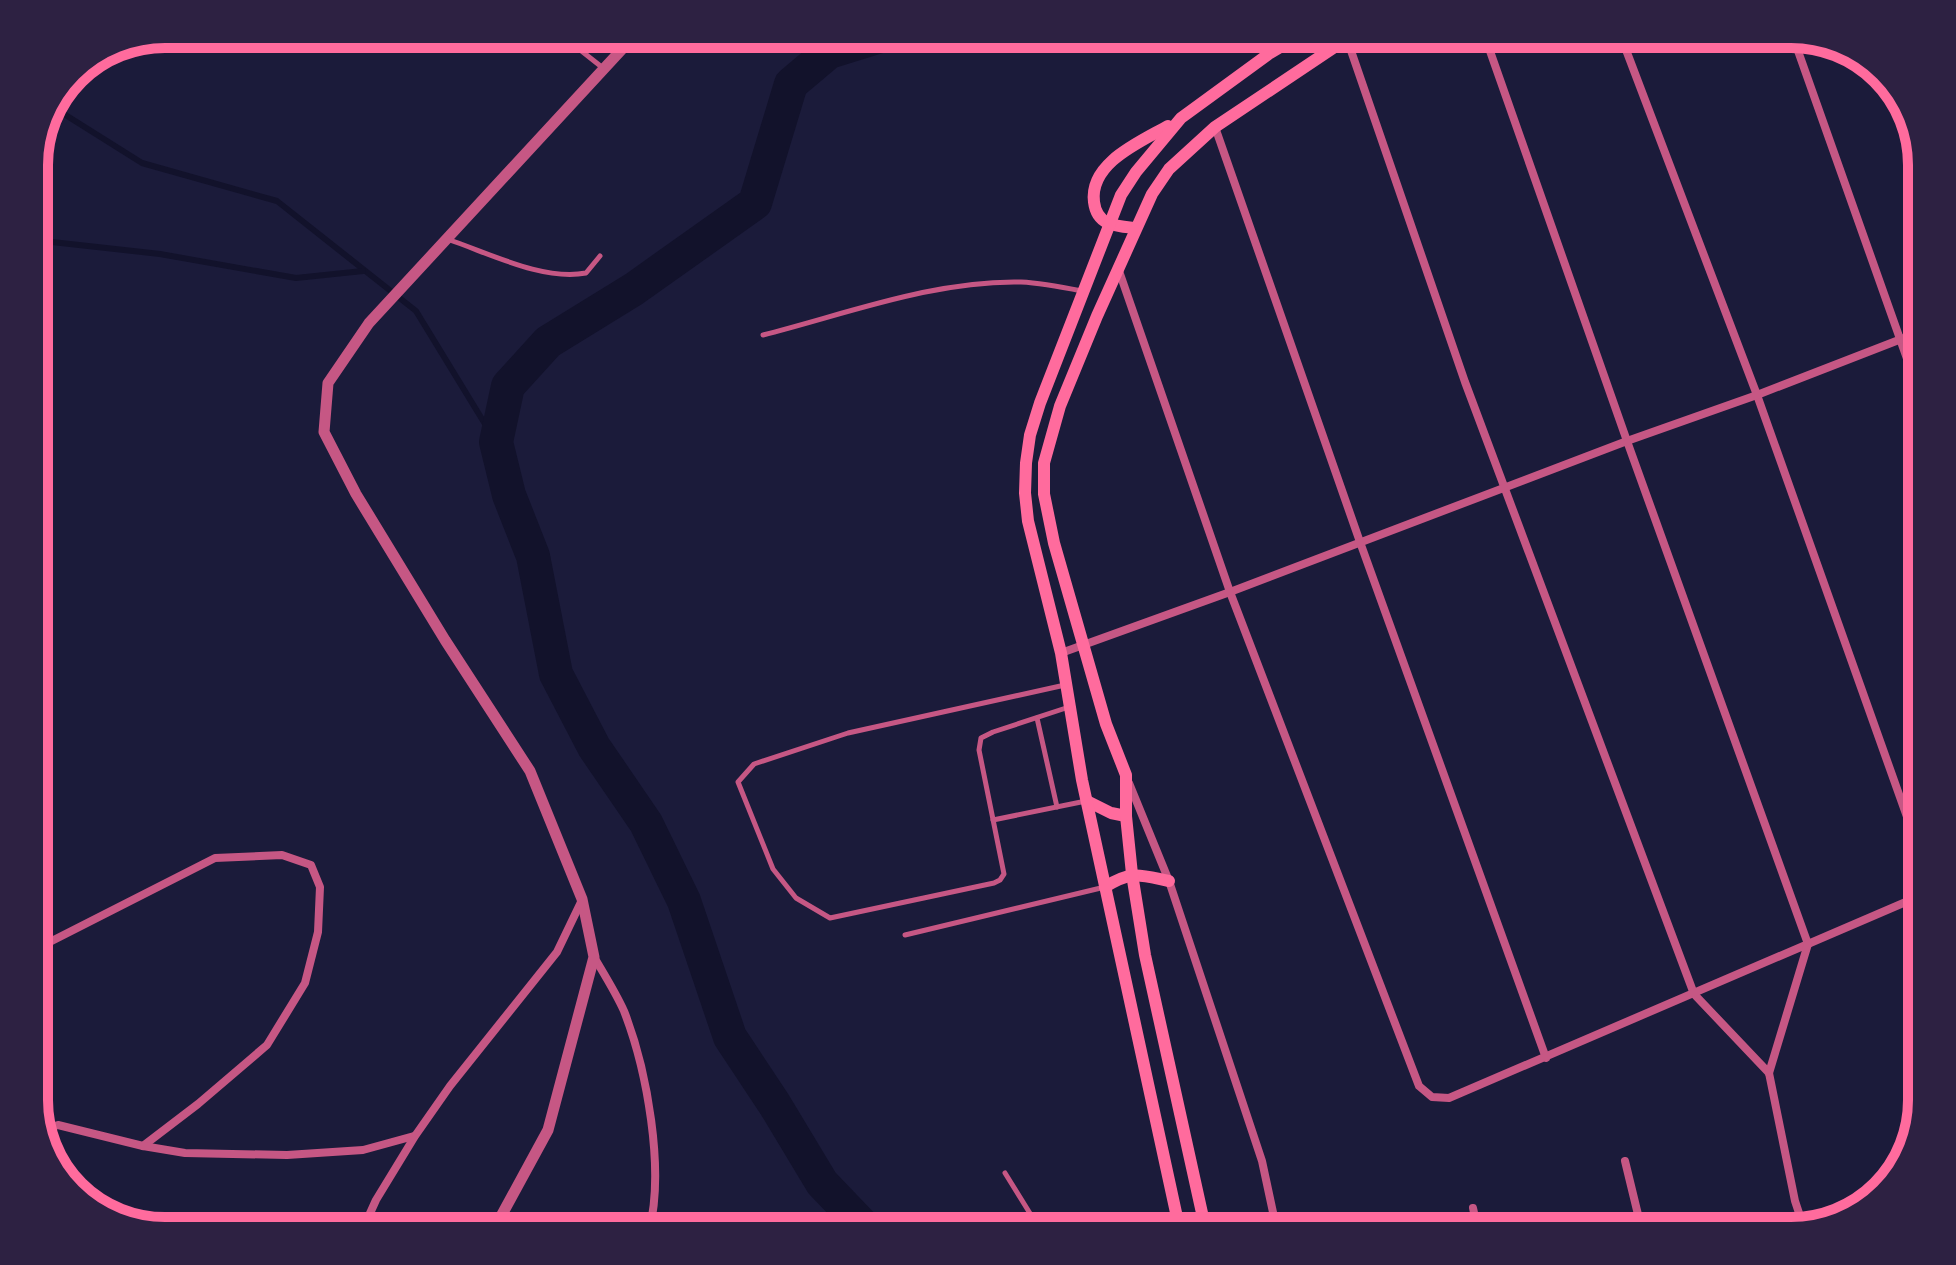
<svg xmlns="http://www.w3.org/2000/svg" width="1956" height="1265" font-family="'PT Serif',serif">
	<rect width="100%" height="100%" fill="#1b1b3a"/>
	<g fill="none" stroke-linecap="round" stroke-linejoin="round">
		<g stroke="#12122b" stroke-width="6">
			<path d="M56 109 142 163 277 201 416 311 496 442"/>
			<path d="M34 240 160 254 296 278 363 271"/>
		</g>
		<path stroke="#12122b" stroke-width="34" d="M868 1231 822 1183 775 1105 730 1037 684 901 646 823 594 747 556 674 533 556 509 495 496 442 508 386 548 342 634 289 755 203 791 84 829 52 887 34"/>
		<g stroke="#c65784" stroke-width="5">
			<path d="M560 34 603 68"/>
			<path d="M447 239C489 253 542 281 586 273L600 256"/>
			<path d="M763 335C846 314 935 280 1021 282 1042 283 1062 287 1082 291"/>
			<path d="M1065 685 848 733 754 764 738 782 773 869 796 898 830 918 994 883 1000 880 1004 874 979 750 981 738 993 732 1069 707"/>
			<path d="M1037 718 1057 807"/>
			<path d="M993 820 1086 801"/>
			<path d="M905 935 1105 887"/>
			<path d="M1005 1173 1031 1215 1050 1231"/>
		</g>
		<g stroke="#c65784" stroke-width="8">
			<path d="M1484 34 1627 441 1808 944"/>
			<path d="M1620 34 1757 395 1922 859"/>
			<path d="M1792 34 1922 401"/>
			<path d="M1347 39 1465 382 1694 994 1769 1073 1795 1201 1804 1228"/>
			<path d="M1215 127 1360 542 1546 1058"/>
			<path d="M1118 268 1230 592 1419 1086 1432 1097 1449 1098 1922 895"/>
			<path d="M1061 653 1230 592 1627 441 1757 395 1922 331"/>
			<path d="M1129 783 1169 881 1262 1161 1277 1231"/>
			<path d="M34 950 215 858 282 855 311 865 320 887 318 932 305 983 267 1045 198 1104 143 1146"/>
			<path d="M594 957C604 974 616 993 624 1011 647 1070 665 1170 649 1231"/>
			<path d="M1769 1073 1808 944"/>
			<path d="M41 1130 58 1125 143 1146 185 1153 287 1155 363 1150 414 1136"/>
			<path d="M1625 1161 1642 1231"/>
			<path d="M1473 1208 1478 1231"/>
			<path d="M362 1231 376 1200 415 1136 450 1086 557 952 582 900"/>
		</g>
		<path stroke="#c65784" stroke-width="11" d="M493 1231 548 1130 594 957 582 899 530 771 445 640 356 494 324 432 328 383 369 323 636 34"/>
		<g stroke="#ff6b9d" stroke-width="12">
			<path d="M1136 228C1116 226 1097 226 1094 202 1089 163 1140 142 1168 126"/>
			<path d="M1087 801 1111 813 1126 816"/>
			<path d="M1105 887C1132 870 1140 875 1169 881"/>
			<path d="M1180 1231 1082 780 1061 653 1028 521 1025 493 1026 463 1030 435 1040 403 1121 195 1136 172 1181 118 1270 53 1302 34"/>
			<path d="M1206 1231 1145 955 1132 874 1126 816V775L1106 724 1054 543 1044 494V463L1060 406 1097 316 1152 194 1169 169 1215 127 1354 34"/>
		</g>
	</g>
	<path d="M0 0H1956V1265H0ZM165 48H1791A117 117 0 0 1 1908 165V1100A117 117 0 0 1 1791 1217H165A117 117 0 0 1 48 1100V165A117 117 0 0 1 165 48Z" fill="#2d2142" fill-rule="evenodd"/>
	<path fill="none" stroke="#ff6b9d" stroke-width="10" d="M165 48H1791A117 117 0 0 1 1908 165V1100A117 117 0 0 1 1791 1217H165A117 117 0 0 1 48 1100V165A117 117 0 0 1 165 48Z"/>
</svg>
